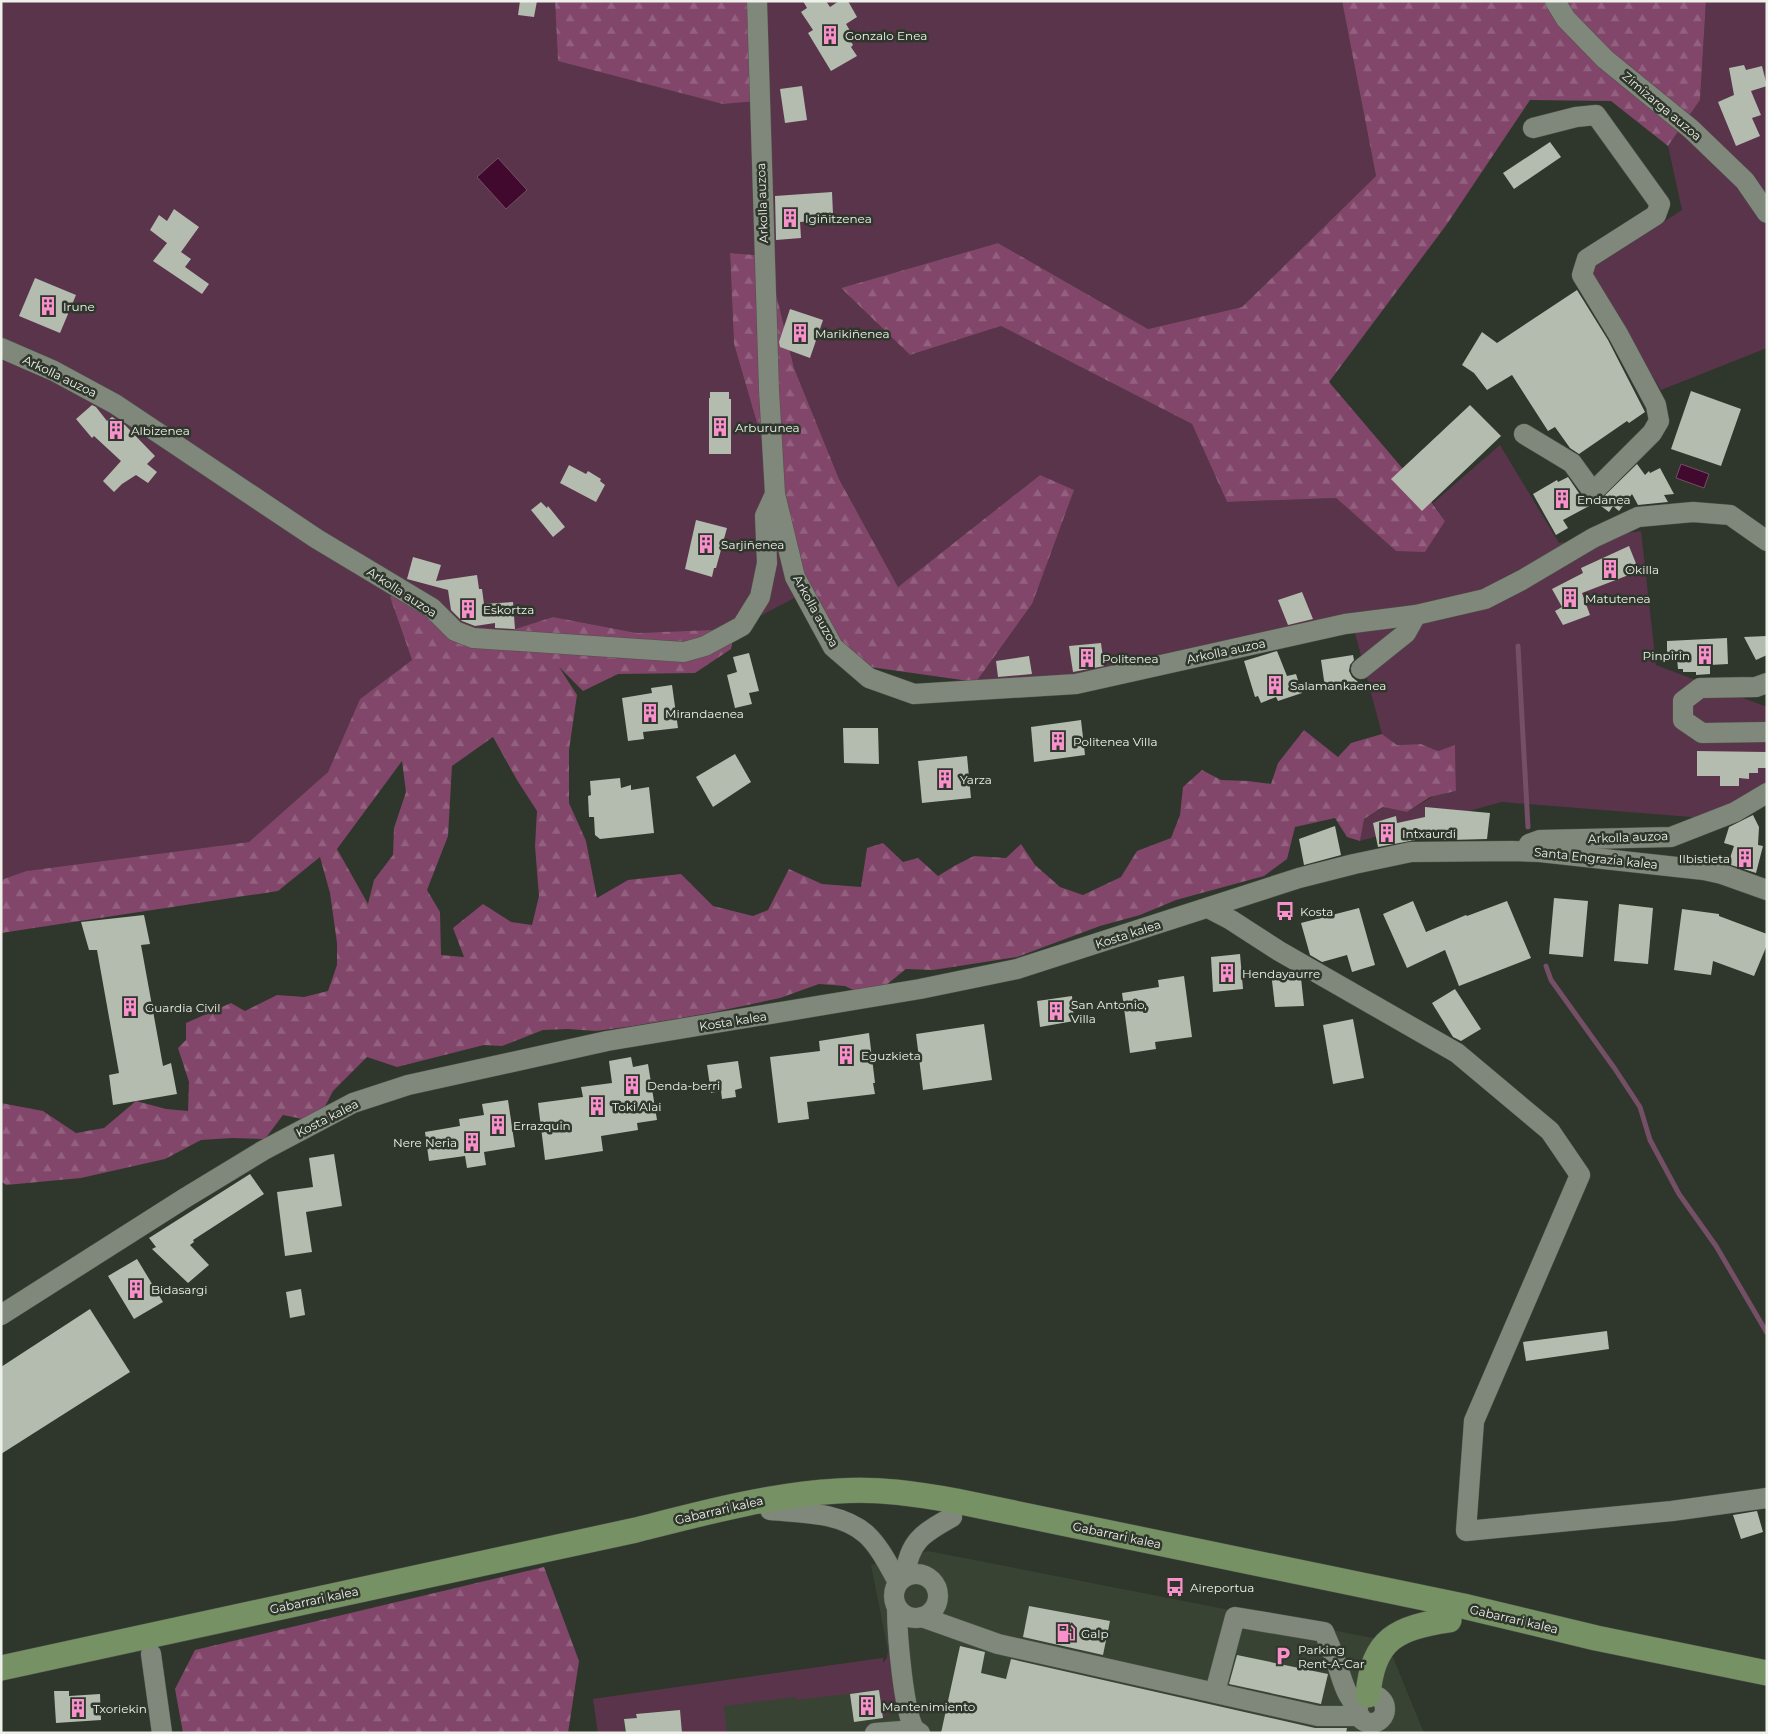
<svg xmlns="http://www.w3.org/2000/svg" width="1768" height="1734" font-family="Montserrat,sans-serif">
	<defs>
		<pattern id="forest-firs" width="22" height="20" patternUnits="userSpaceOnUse" patternTransform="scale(1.25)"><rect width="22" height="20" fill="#814669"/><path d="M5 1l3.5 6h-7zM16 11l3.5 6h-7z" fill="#93617f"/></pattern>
	</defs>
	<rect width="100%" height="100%" fill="#2f362b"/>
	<path fill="#394333" d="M928 1551 1378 1639 1392 1655 1424 1733H598L593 1699 883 1658V1663L887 1658 888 1651 871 1565Z"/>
	<g fill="#5a344a">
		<path d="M1 1H555L558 61 755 1H1342L1376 176 1242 307 1148 329 998 243 841 288 910 355 1001 326 1192 424 1227 502 1336 498 1396 551 1445 521 1433 503 1500 445 1559 543 1641 531 1656 665 1767 707V802L1729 820 1502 802 1360 841 1364 819 1384 807 1407 812 1434 796 1456 791 1455 745 1438 751 1421 744 1397 745 1382 734 1353 626 1075 684 976 682 1032 604 1040 475 898 587 839 479 794 368 767 256 730 253 734 344 806 592 735 629 637 633 553 617 480 640 390 597 412 660 360 699 328 772 249 842 26 871 1 880Z"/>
		<path d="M1706 1H1767V348L1661 390 1588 271 1682 210 1668 146 1700 100Z"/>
		<path d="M888 1651 896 1702 894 1709 883 1718 879 1690 797 1700 796 1697 724 1706 727 1733H682L680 1710 636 1714 637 1718 624 1719 625 1733H598L593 1699 883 1658V1663L887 1658Z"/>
	</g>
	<g fill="url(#forest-firs)" fill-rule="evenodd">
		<path d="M555 1H755L756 101 723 104 558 61Z"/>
		<path d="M1342 1H1706L1700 100 1668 146 1611 101 1530 100 1447 224 1329 382 1432 503 1445 521 1425 552 1396 551 1336 498 1227 502 1192 424 1001 326 910 355 841 288 998 243 1148 329 1242 307 1376 176Z"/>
		<path d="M730 253 767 256 794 368 839 479 898 587 1040 475 1074 490 1032 604 976 682 856 665 806 592 734 344Z"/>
		<path d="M407 583 480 640 553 617 637 633 735 629 731 649 695 673 618 674 583 691 559 667 577 695 569 750V803L586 841 597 898 628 880 681 874 713 906 753 916 768 910 789 869 822 884 861 887 867 848 883 843 903 862 918 858 938 876 956 865 974 856 1006 858 1021 844 1035 865 1060 887 1083 895 1121 877 1137 851 1171 838 1180 815 1183 787 1202 770 1221 780 1248 781 1271 784 1278 763 1304 730 1338 757 1351 743 1382 734 1397 745 1421 744 1438 751 1455 745 1456 791 1430 797 1407 812 1383 807 1364 819 1360 841 1347 837 1335 818 1295 827 1287 859 1264 876 1176 900 1140 915 1100 926 1017 957 933 970 906 969 870 998 845 986 819 984 780 998 710 1013 633 1026 596 1031 568 1029 543 1030 502 1046 484 1045 397 1067 367 1057 333 1091 317 1122 283 1115 265 1139 232 1138 201 1140 165 1159 81 1178 6 1185 1 1181V1103L43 1111 76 1133 104 1128 136 1101 166 1109 188 1111 189 1082 178 1048 186 1040V1023L231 1003 245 1011 277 995 304 997 328 991 337 965V943L330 893 320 857 278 891 1 933V880L26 871 249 842 328 772 360 699 412 660 390 597ZM493 737 517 780 537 811 535 846 539 896 532 925 511 922 483 904 453 928 464 957 441 955 440 912 427 890 448 836 452 766ZM402 761 406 792 394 828 393 855 374 880 368 904 337 849Z"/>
		<path d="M544 1567 579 1661 568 1733H183L175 1689 195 1650Z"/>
	</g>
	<g fill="#40092d" stroke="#744f66">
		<path d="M498 158 527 190 506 209 477 177Z"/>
		<path d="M1681 464 1709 474 1704 488 1676 478Z"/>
	</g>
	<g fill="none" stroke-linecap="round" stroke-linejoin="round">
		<g stroke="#744f66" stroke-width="5">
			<path d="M1518 646 1528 827"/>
			<path d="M1546 966 1551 980 1615 1069 1640 1107 1650 1140 1679 1194 1716 1246 1767 1333"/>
		</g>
	</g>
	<g fill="#b3bcae">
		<path d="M520 1H537L534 17 518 15Z"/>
		<path d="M803 1H826L830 7 839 1H848L857 17 846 24 852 34 848 36 853 45 851 47 857 56 831 71 808 33 813 30 801 12 807 8Z"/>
		<path d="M1744 65 1746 70 1762 66 1767 86 1751 91 1761 115 1752 118 1760 136 1736 146 1718 102 1734 95 1729 68Z"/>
		<path d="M802 86 807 120 785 123 780 89Z"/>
		<path d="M1550 142 1561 157 1514 189 1503 173Z"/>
		<path d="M832 192 833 214 812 215 813 221 800 222 801 238 776 240 775 196Z"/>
		<path d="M174 209 199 227 181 252 191 259 185 267 209 284 202 294 153 261 167 243 150 230 159 215 167 221Z"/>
		<path d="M35 278 76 295 60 333 19 316Z"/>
		<path d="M1577 290 1608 340 1645 412 1629 423 1627 421 1579 454 1570 448 1555 427 1548 431 1512 375 1487 390 1474 373 1462 365 1482 332 1497 343Z"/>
		<path d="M790 309 823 320 810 358 780 347 779 342Z"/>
		<path d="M1691 391 1741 409 1721 466 1671 449Z"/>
		<path d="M710 392H729V399H731V454H709V398H710Z"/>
		<path d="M92 405 96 407 107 421 112 417 125 425 155 456 147 464 157 472 148 483 136 475 122 484 114 492 103 481 121 461 94 436 92 438 76 419Z"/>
		<path d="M1470 405 1501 436 1422 511 1391 479Z"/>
		<path d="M1637 464 1645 475 1649 471 1650 473 1660 468 1674 494 1664 495 1668 502 1638 505 1632 494 1619 511 1613 506 1609 512 1597 503Z"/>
		<path d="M569 465 586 474 588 471 601 479 600 481 605 485 596 502 560 483Z"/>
		<path d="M1568 477 1583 499 1591 505 1563 520 1568 528 1556 535 1533 494 1557 480 1558 482Z"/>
		<path d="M541 502 547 508 548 506 565 527 553 537 531 510Z"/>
		<path d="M696 520 727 528 716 568H714L712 577 685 569Z"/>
		<path d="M1629 546 1639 571 1582 593 1590 615 1563 625 1555 611 1562 607 1552 589 1583 573 1581 568Z"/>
		<path d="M413 557 441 565 436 581 477 575 479 589H482L484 604 513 602 515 629 495 628V623L475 626 462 621 451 610 448 590 407 579Z"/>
		<path d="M1302 592 1313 619 1288 625 1278 600Z"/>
		<path d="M1767 636V655L1756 660 1744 637Z"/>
		<path d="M1727 638 1728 664 1710 665V674L1696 675V672H1683V669H1678L1677 658H1667V641Z"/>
		<path d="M1101 643 1104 666 1073 672 1069 646Z"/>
		<path d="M1277 651 1287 676 1296 674 1302 693 1278 701 1276 697 1261 703 1258 696 1255 697 1244 661Z"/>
		<path d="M749 653 759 691 749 693 752 704 735 708 727 675 737 672 733 657Z"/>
		<path d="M1353 655 1354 660 1350 665 1349 671 1352 677 1358 682 1325 687 1321 660Z"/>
		<path d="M1029 656 1032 674 998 677 996 661Z"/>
		<path d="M672 685 678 728 643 732 644 739 628 741 622 698 652 693 651 688Z"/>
		<path d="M1081 720 1085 755 1034 762 1031 727Z"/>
		<path d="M843 728H878L879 764 844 763Z"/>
		<path d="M1697 751 1767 752V768H1758V773H1749V779L1739 778V786H1720V776H1697Z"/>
		<path d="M735 754 751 782 713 807 696 777Z"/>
		<path d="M967 756 971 798 922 803 918 761Z"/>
		<path d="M620 778 621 788 631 785V790L649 787 654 833 600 839 595 835 594 817H589L588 796 591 795 590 781Z"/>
		<path d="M1425 807 1490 813 1487 839 1450 840 1426 838 1378 847 1373 823 1396 816 1397 823 1425 817Z"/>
		<path d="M1753 815 1759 827 1758 845 1763 846 1756 873 1728 864 1734 846 1724 843 1729 827Z"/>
		<path d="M1335 826 1341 855 1304 865 1299 839Z"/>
		<path d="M1554 898 1588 901 1583 957 1549 954Z"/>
		<path d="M1413 901 1426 932 1466 915 1467 916 1507 901 1531 958 1459 986 1445 950 1407 968 1383 914Z"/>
		<path d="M1619 904 1653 908 1648 964 1614 961Z"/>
		<path d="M1359 908 1375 965 1352 972 1347 955 1322 962 1310 955 1301 923Z"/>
		<path d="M1682 909 1719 914V916L1767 934V945L1754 976 1713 961 1711 975 1674 970Z"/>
		<path d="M144 915 150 944 141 945 163 1066 171 1063 177 1094 113 1105 109 1075 119 1073 97 950H89L81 922Z"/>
		<path d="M1240 954 1243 989 1213 992 1211 957Z"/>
		<path d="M1290 971 1301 978 1304 1006 1275 1007 1271 972Z"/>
		<path d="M1184 976 1192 1037 1155 1042 1156 1049 1130 1053 1122 993 1159 987 1158 980Z"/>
		<path d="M1455 989 1481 1029 1461 1041 1453 1037 1432 1003Z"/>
		<path d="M1072 996 1074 1021 1040 1027 1037 1001Z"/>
		<path d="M1353 1019 1364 1078 1333 1084 1323 1025Z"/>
		<path d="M984 1024 992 1080 923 1090 916 1034Z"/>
		<path d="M869 1033 875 1083H873L875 1094 807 1102 809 1119 778 1123 770 1057 820 1051 819 1041Z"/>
		<path d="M631 1057 633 1067 648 1064 657 1120 637 1123 638 1130 601 1136 603 1151 545 1160 538 1103 583 1097 581 1087 612 1083 609 1061Z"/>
		<path d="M738 1061 742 1088 735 1090 736 1097 722 1099 721 1091 711 1093 707 1065Z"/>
		<path d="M508 1100 515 1147 484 1152 486 1165 467 1168 465 1156 429 1161 425 1132 460 1126 459 1119 484 1115 482 1104Z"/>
		<path d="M334 1154 342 1206 306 1212 312 1252 285 1256 277 1192 313 1187 309 1158Z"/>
		<path d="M250 1174 264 1194 193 1240 194 1242 190 1245 209 1265 188 1283 152 1249 156 1247 149 1238Z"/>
		<path d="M137 1259 163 1302 134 1319 108 1276Z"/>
		<path d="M301 1289 305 1315 290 1318 286 1292Z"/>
		<path d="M90 1309 130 1372 1 1454V1367Z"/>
		<path d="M1607 1331 1609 1349 1526 1361 1523 1342Z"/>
		<path d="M1757 1511 1763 1532 1741 1539 1733 1515Z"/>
		<path d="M1029 1606 1110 1621 1103 1655 1023 1637Z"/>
		<path d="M960 1646 985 1652 981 1673 1006 1679 1011 1659 1315 1728H1347L1346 1733H941Z"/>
		<path d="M1237 1655 1328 1674 1321 1704 1229 1684Z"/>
		<path d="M879 1690 883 1718 854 1722 850 1694Z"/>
		<path d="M54 1691H69V1696L100 1694 101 1720 56 1723Z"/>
		<path d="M680 1710 682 1733H626L624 1719 637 1718 636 1714Z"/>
	</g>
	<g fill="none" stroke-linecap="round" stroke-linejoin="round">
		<g stroke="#4f544b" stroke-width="21">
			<g id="minor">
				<path d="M757 1 769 390 775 494 795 577 833 647 869 678 914 694 1076 684 1345 624 1416 615 1485 599 1522 580 1593 538 1638 517 1693 512 1730 515 1767 541"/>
				<path d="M1555 1 1566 19 1605 59 1691 129 1745 181 1767 213"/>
				<path d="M1 348 54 371 115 404 317 539 432 608 455 631 473 638 684 652 705 646 742 626 760 597 767 563 765 516 775 494"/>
				<path d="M1524 434 1572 463 1593 492 1652 433 1659 421 1656 405 1618 334 1582 275 1587 259 1656 215 1660 204 1596 115 1576 117 1533 128"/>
				<path d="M1361 669 1406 633 1416 615"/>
				<path d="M1767 683 1756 687 1700 688 1683 701V720L1702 733 1767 732"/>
				<path d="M1529 844 1540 840 1671 837 1735 812 1767 793"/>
				<path d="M1208 908 1231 920 1279 951 1457 1053 1550 1131 1580 1175 1474 1421 1466 1531 1672 1511 1767 1498"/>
				<path d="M1 1315 185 1198 264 1150 353 1103 408 1085 607 1041 920 989 1017 969 1299 878 1354 864 1411 852 1512 851 1540 852 1704 870 1722 874 1767 890"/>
				<path d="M770 1510C803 1513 840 1512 866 1534 880 1547 889 1566 898 1582"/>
				<circle cx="916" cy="1596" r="22"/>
				<path d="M905 1576C909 1541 923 1533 952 1517"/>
				<path d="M897 1607C897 1630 903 1718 917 1733"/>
				<path d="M922 1617 998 1644 1318 1716H1360"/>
				<path d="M151 1654 162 1733"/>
				<path d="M1215 1692 1235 1617 1324 1632C1328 1642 1333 1652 1336 1662 1343 1680 1344 1693 1358 1708"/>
				<circle cx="1371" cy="1709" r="14"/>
				<path d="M875 1733 915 1730 920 1733"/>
			</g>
		</g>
		<g stroke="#4f544b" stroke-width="26">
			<g id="major">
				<path d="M1 1668 636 1530C703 1513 769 1495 838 1491 878 1488 917 1494 956 1501L1463 1606 1596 1638 1767 1673"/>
				<path d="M1368 1695C1373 1638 1397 1628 1449 1620"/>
			</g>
		</g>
		<use href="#minor" stroke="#80887b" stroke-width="20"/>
		<use href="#major" stroke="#769265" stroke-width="25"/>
	</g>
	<defs>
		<g id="building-bare" transform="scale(1.5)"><path d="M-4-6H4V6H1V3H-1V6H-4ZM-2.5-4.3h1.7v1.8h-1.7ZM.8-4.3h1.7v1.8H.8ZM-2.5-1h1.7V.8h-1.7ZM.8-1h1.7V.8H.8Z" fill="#f890cc" stroke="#2f362b" stroke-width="2.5" paint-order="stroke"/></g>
		<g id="bus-bare" transform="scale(1.5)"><path d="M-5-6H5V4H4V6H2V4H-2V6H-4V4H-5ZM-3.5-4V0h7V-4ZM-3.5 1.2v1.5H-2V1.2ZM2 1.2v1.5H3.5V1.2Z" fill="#f890cc" stroke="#2f362b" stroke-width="2.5" paint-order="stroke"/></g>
		<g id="fuel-bare" transform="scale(1.5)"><path d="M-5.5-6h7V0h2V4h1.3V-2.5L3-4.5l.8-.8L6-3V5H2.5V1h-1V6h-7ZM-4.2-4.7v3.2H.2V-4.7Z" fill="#f890cc" stroke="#2f362b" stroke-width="2.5" paint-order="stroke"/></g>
		<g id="parking-bare" transform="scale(1.5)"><path d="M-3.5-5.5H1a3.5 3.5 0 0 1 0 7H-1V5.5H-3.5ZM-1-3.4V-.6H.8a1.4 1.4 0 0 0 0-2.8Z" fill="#f890cc" stroke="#2f362b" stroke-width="2.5" paint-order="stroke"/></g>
	</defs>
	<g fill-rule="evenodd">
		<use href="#building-bare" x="830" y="35"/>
		<use href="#building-bare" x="790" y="218"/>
		<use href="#building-bare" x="48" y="306"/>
		<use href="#building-bare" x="800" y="333"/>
		<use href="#building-bare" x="720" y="427"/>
		<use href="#building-bare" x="116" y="430"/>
		<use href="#building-bare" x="1562" y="499"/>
		<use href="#building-bare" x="706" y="544"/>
		<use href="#building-bare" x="1610" y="569"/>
		<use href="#building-bare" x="1570" y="598"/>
		<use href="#building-bare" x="468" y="609"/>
		<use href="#building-bare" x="1705" y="655"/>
		<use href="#building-bare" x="1087" y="658"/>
		<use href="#building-bare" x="1275" y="685"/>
		<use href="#building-bare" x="650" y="713"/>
		<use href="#building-bare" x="1058" y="741"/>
		<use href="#building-bare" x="945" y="779"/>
		<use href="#building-bare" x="1387" y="833"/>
		<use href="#building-bare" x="1745" y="858"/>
		<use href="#bus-bare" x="1285" y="911"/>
		<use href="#building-bare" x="1227" y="973"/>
		<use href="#building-bare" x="130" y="1007"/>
		<use href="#building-bare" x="1056" y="1011"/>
		<use href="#building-bare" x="846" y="1055"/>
		<use href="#building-bare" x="632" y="1085"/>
		<use href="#building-bare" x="597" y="1106"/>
		<use href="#building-bare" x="498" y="1125"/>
		<use href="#building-bare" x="472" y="1142"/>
		<use href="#building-bare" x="136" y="1289"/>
		<use href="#bus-bare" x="1175" y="1587"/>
		<use href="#fuel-bare" x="1066" y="1633"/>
		<use href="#parking-bare" x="1283" y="1656"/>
		<use href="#building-bare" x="867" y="1706"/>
		<use href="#building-bare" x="78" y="1708"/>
	</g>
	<g text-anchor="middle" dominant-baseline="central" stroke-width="5" stroke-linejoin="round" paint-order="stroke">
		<g font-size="12" fill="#edf1ea" stroke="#2f362b" text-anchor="start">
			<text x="845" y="35">Gonzalo Enea</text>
			<text x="805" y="218">Igiñitzenea</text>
			<text x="63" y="306">Irune</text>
			<text x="815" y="333">Marikiñenea</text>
			<text x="735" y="427">Arburunea</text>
			<text x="131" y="430">Albizenea</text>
			<text x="1577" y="499">Endanea</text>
			<text x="721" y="544">Sarjiñenea</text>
			<text x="1625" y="569">Okilla</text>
			<text x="1585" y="598">Matutenea</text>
			<text x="483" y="609">Eskortza</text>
			<text x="1690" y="655" text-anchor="end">Pinpirin</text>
			<text x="1102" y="658">Politenea</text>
			<text x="1290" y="685">Salamankaenea</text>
			<text x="665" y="713">Mirandaenea</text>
			<text x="1073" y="741">Politenea Villa</text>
			<text x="960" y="779">Yarza</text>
			<text x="1402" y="833">Intxaurdi</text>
			<text x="1730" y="858" text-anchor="end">Ilbistieta</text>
			<text x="1300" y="911">Kosta</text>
			<text x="1242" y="973">Hendayaurre</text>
			<text x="1071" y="1004">San Antonio,<tspan x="1071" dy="14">Villa</tspan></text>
			<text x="145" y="1007">Guardia Civil</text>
			<text x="861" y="1055">Eguzkieta</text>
			<text x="647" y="1085">Denda-berri</text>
			<text x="612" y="1106">Toki Alai</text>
			<text x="513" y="1125">Errazquin</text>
			<text x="457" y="1142" text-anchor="end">Nere Neria</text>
			<text x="151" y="1289">Bidasargi</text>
			<text x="1190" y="1587">Aireportua</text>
			<text x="1081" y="1633">Galp</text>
			<text x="1298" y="1649">Parking<tspan x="1298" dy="14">Rent-A-Car</tspan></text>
			<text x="882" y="1706">Mantenimiento</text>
			<text x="93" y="1708">Txoriekin</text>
		</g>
		<g font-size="12" fill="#edf1ea" stroke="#2f362b">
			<text transform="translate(1662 106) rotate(40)">Zimizarga auzoa</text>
			<text transform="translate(762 203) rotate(-92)">Arkolla auzoa</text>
			<text transform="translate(60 376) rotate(26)">Arkolla auzoa</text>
			<text transform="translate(402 592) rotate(33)">Arkolla auzoa</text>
			<text transform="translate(816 611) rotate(61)">Arkolla auzoa</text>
			<text transform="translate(1226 651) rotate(-12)">Arkolla auzoa</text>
			<text transform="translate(1628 837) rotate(-2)">Arkolla auzoa</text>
			<text transform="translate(1596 858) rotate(6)">Santa Engrazia kalea</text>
			<text transform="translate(1128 934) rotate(-18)">Kosta kalea</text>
			<text transform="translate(733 1021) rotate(-9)">Kosta kalea</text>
			<text transform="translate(327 1118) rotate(-27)">Kosta kalea</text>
			<text transform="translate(719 1510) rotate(-13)">Gabarrari kalea</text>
			<text transform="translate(1117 1535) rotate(12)">Gabarrari kalea</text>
			<text transform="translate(314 1600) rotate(-12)">Gabarrari kalea</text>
			<text transform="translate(1514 1619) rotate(13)">Gabarrari kalea</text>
		</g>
	</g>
	<rect width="1768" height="1734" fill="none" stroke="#edf1ea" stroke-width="5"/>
</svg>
